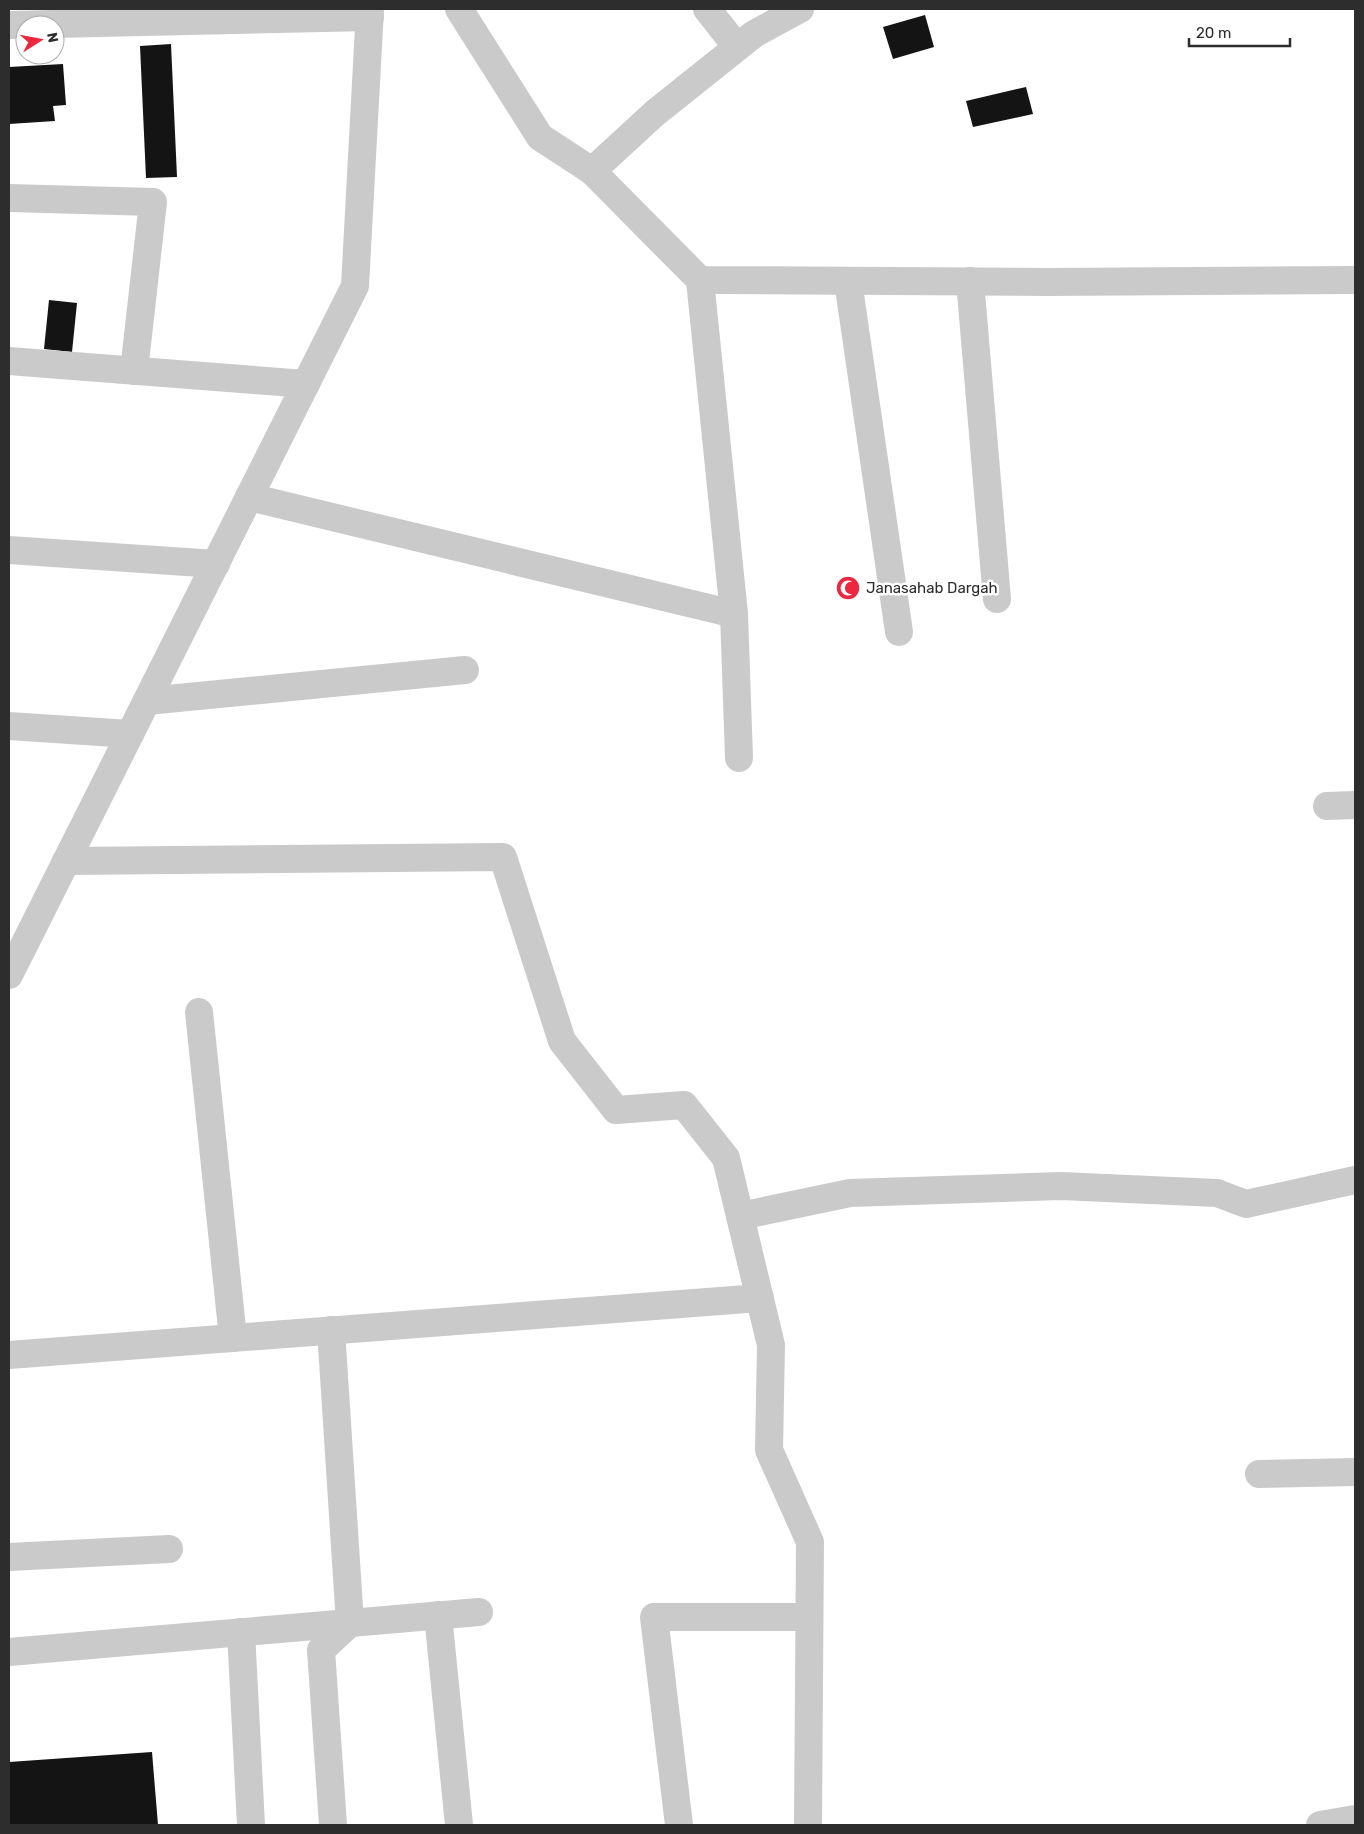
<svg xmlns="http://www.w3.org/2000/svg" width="1364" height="1834" font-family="Rubik,sans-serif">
	<rect width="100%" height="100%" fill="#fff"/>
	<g fill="#141414">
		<path d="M925 15 934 47 893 59 883 27Z"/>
		<path d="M171 44 177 177 146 178 140 46Z"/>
		<path d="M63 64 66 105 53 106 55 121 9 124V67Z"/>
		<path d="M1026 87 1033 114 973 127 966 101Z"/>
		<path d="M49 300 77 303 72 352 44 349Z"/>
		<path d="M152 1752 158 1825H9V1762Z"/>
	</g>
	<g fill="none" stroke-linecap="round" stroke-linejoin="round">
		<g stroke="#cacaca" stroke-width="28">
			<path d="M459 9 540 137 592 171 700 280 1048 282 1355 280"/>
			<path d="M707 9 737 47"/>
			<path d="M9 25 370 17"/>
			<path d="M592 171 655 113 754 34 800 9"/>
			<path d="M9 198 153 202 134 371"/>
			<path d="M848 281 899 632"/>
			<path d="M970 281 997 599"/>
			<path d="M9 361 306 384"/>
			<path d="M249 497 734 614 700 280"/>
			<path d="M9 550 216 564"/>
			<path d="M734 614 739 758"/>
			<path d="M147 701 465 670"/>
			<path d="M9 726 130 734"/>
			<path d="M1327 806 1355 805"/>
			<path d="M66 861 503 857 562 1041 616 1110 684 1105 726 1158 771 1345 769 1450 810 1542 808 1825"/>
			<path d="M9 975 355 286 370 9"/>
			<path d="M199 1012 233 1338"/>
			<path d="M740 1216 850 1193 1061 1186 1217 1193 1246 1204 1355 1180"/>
			<path d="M331 1330 350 1623 321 1650 333 1825"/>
			<path d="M9 1355 760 1298"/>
			<path d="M1259 1474 1355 1472"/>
			<path d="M9 1557 169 1549"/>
			<path d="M438 1615 459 1825"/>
			<path d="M241 1632 251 1825"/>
			<path d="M9 1652 479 1612"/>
			<path d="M679 1825 654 1617H808"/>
			<path d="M1320 1825 1355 1819"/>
		</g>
	</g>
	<defs>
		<g id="mosque-disc" transform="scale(1.25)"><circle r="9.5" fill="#ec273e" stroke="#fff"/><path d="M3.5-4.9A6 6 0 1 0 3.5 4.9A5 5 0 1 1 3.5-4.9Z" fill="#fff"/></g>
	</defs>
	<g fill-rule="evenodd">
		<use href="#mosque-disc" x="848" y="588"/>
	</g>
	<g text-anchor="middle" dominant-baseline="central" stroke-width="5" stroke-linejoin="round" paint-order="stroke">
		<g font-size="15" fill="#2d2d2d" stroke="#fff" text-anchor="start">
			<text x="866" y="588">Janasahab Dargah</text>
		</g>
	</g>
	<rect width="1364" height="1834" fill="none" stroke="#2d2d2d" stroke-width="20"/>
	<g transform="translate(40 40) rotate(79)"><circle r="24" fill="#ffffff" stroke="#ababab"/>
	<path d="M0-4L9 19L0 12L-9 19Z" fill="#ec273e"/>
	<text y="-8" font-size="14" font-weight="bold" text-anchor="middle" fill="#2d2d2d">N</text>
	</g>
	<path d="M1189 38v8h101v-8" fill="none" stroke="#2d2d2d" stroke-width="2.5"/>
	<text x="1196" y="38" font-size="15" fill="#2d2d2d" stroke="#ffffff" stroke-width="4" paint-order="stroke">20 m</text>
</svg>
